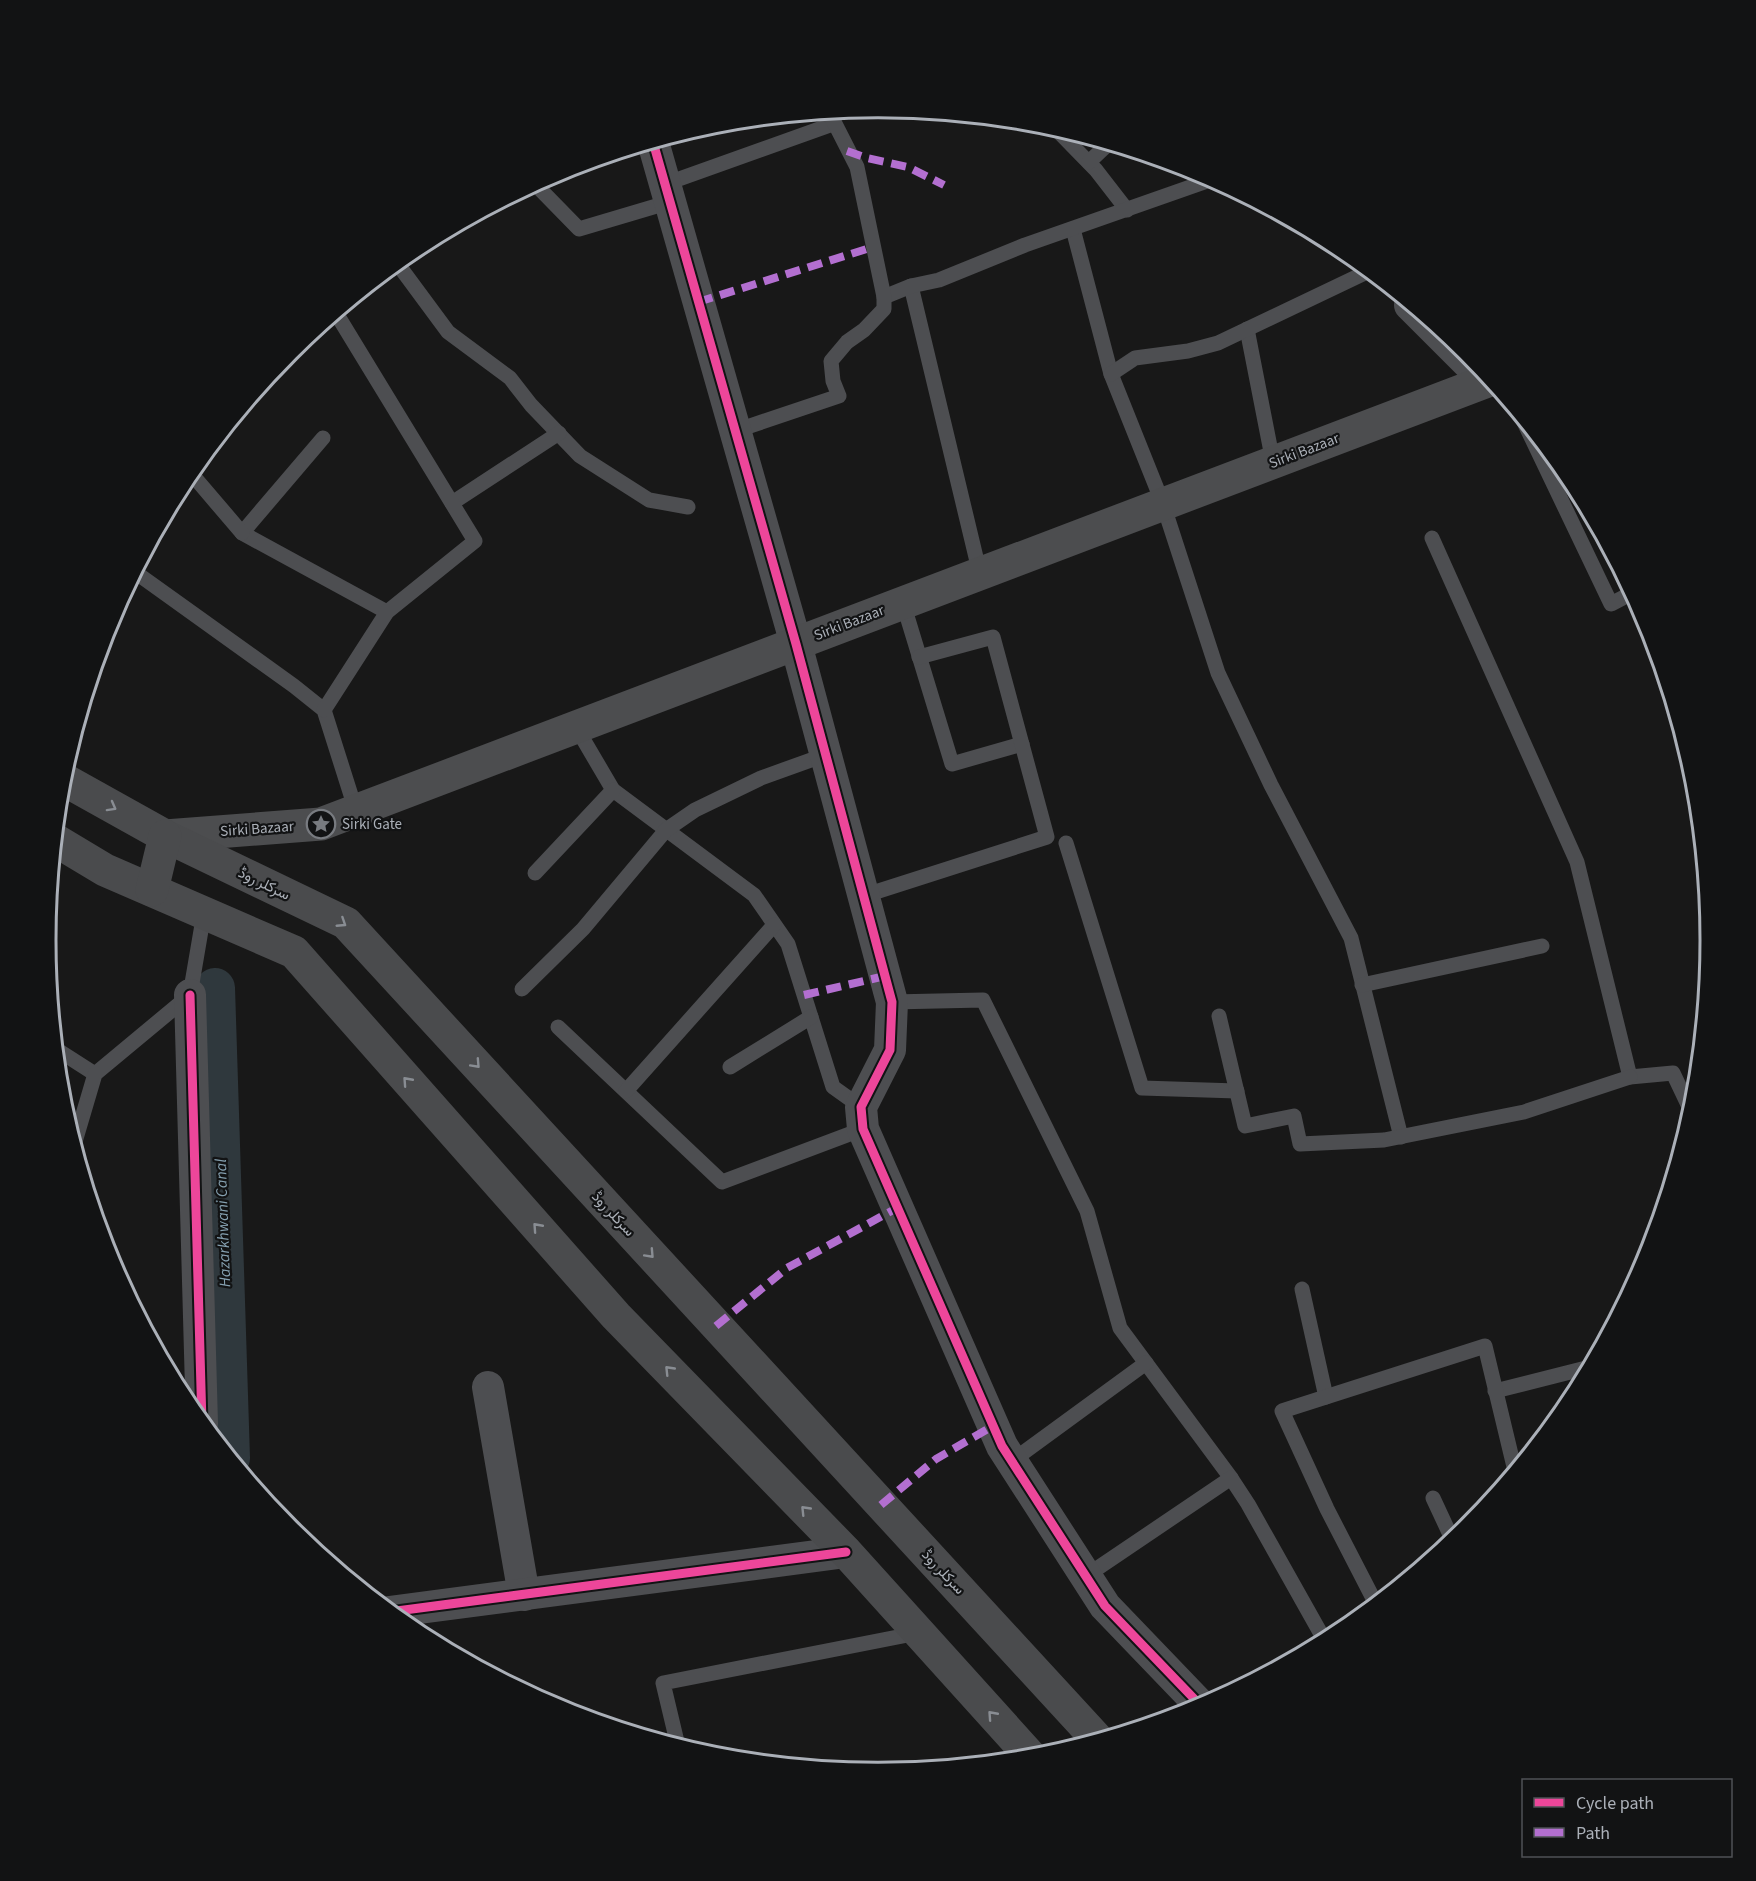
<svg xmlns="http://www.w3.org/2000/svg" width="1756" height="1881" font-family="'Source Sans 3',Vazirmatn,sans-serif">
	<rect width="100%" height="100%" fill="#181818"/>
	<g fill="none" stroke-linecap="round" stroke-linejoin="round">
		<path stroke="#2f383d" stroke-width="40" d="M215 988 230 1458"/>
		<g stroke="#4d4e51" stroke-width="15">
			<path d="M1055 128 1096 170 1127 210"/>
			<path d="M1089 162 1108 144"/>
			<path d="M535 184 579 229 670 202"/>
			<path d="M665 184 833 124"/>
			<path d="M1073 229 1111 374 1163 504 1218 673 1271 785 1351 938 1401 1137"/>
			<path d="M397 263 448 332 510 378 531 405 580 456 649 500 688 507"/>
			<path d="M911 286 980 574"/>
			<path d="M884 297 911 286 939 280 1025 245 1213 179"/>
			<path d="M1247 329 1273 462"/>
			<path d="M1111 374 1135 358 1188 351 1218 343 1369 271"/>
			<path d="M1522 418 1611 604 1632 593"/>
			<path d="M735 431 839 396 833 381 831 361 847 342 864 330 884 309V297L857 167 829 112"/>
			<path d="M323 438 242 533 387 612"/>
			<path d="M190 472 242 533"/>
			<path d="M452 503 559 433"/>
			<path d="M1432 538 1577 862 1630 1077 1673 1073 1692 1113"/>
			<path d="M135 572 294 686 324 710 356 811"/>
			<path d="M903 603 952 764 1022 744"/>
			<path d="M324 710 387 612 475 541 336 313"/>
			<path d="M576 727 613 790 754 895 788 944 833 1087 861 1107"/>
			<path d="M1066 843 1142 1088 1237 1091"/>
			<path d="M535 873 613 790"/>
			<path d="M863 896 1047 837 993 637 919 657"/>
			<path d="M1362 985 1542 946"/>
			<path d="M522 989 583 929 666 830 695 810 761 778 825 755"/>
			<path d="M892 1002 983 1000 1087 1211 1120 1328 1231 1478"/>
			<path d="M1219 1016 1245 1126 1294 1116 1300 1144 1384 1140 1524 1112 1630 1077"/>
			<path d="M558 1027 722 1182 863 1129"/>
			<path d="M56 1049 95 1074"/>
			<path d="M730 1067 811 1017"/>
			<path d="M626 1091 774 925"/>
			<path d="M74 1145 95 1074 190 995 204 913"/>
			<path d="M1302 1289 1326 1397"/>
			<path d="M1495 1391 1590 1367"/>
			<path d="M1012 1461 1146 1363"/>
			<path d="M1433 1498 1453 1541"/>
			<path d="M1086 1576 1231 1478 1248 1504 1325 1641"/>
			<path d="M1376 1604 1327 1509 1282 1411 1485 1346 1515 1471"/>
			<path d="M678 1746 663 1683 918 1633"/>
		</g>
		<g stroke="#4d4e51" stroke-width="32">
			<path d="M653 142 796 644 892 1002 890 1050 861 1107 863 1129 1002 1446 1105 1606 1202 1707"/>
			<path d="M1410 305 1486 381"/>
			<path d="M190 995 202 1424"/>
			<path d="M488 1387 524 1595"/>
			<path d="M389 1612 846 1552"/>
		</g>
		<path stroke="#4c4d4f" stroke-width="33" d="M165 836 321 824 1490 380"/>
		<g stroke="#4a4b4d" stroke-width="33">
			<path d="M61 778 165 836 346 923 1098 1740"/>
			<path d="M55 840 105 870 294 952 616 1316 846 1552 1032 1758"/>
			<path d="M152 890 165 836"/>
		</g>
		<g stroke="#b36fd0" stroke-width="8" stroke-dasharray="15 8" stroke-linecap="butt">
			<path d="M847 151 867 158 908 167 944 185"/>
			<path d="M698 302 873 247"/>
			<path d="M1410 305 1486 381"/>
			<path d="M804 995 885 976"/>
			<path d="M716 1326 787 1268 897 1208"/>
			<path d="M881 1505 936 1459 993 1426"/>
		</g>
		<g stroke="#121314" stroke-width="13">
			<g id="cycleway">
				<path d="M653 142 796 644 892 1002 890 1050 861 1107 863 1129 1002 1446 1105 1606 1202 1707"/>
				<path d="M190 995 202 1424"/>
				<path d="M389 1612 846 1552"/>
			</g>
		</g>
		<use href="#cycleway" stroke="#ed469a" stroke-width="9"/>
	</g>
	<defs><path id="oneway-chevron" d="M-2-3.5L2.5 0L-2 3.5" fill="none" stroke-width="1.6" stroke-linecap="round" stroke-linejoin="round" transform="scale(1.5)"/></defs>
	<g stroke="#898d93">
		<use href="#oneway-chevron" transform="translate(112 807) rotate(29)"/>
		<use href="#oneway-chevron" transform="translate(342 923) rotate(33)"/>
		<use href="#oneway-chevron" transform="translate(476 1064) rotate(47)"/>
		<use href="#oneway-chevron" transform="translate(407 1081) rotate(-132)"/>
		<use href="#oneway-chevron" transform="translate(537 1227) rotate(-132)"/>
		<use href="#oneway-chevron" transform="translate(650 1254) rotate(47)"/>
		<use href="#oneway-chevron" transform="translate(669 1370) rotate(-134)"/>
		<use href="#oneway-chevron" transform="translate(805 1510) rotate(-134)"/>
		<use href="#oneway-chevron" transform="translate(992 1715) rotate(-132)"/>
	</g>
	<defs>
		<g id="sight-ring" transform="scale(1.5)"><circle r="9.5" fill="#121314" stroke="#787b80" stroke-width="1.5"/><path d="M0-6L1.8-2.2L6-1.7L2.9 1.2L3.7 5.4L0 3.3L-3.7 5.4L-2.9 1.2L-6-1.7L-1.8-2.2Z" fill="#787b80"/></g>
	</defs>
	<g fill-rule="evenodd">
		<use href="#sight-ring" x="321" y="824"/>
	</g>
	<g text-anchor="middle" dominant-baseline="central" stroke-width="4.5" stroke-linejoin="round" paint-order="stroke">
		<g font-size="15" fill="#abb0b8" stroke="#121314">
			<text transform="translate(1304 451) rotate(-21)">Sirki Bazaar</text>
			<text transform="translate(849 623) rotate(-21)">Sirki Bazaar</text>
			<text transform="translate(257 829) rotate(-4)">Sirki Bazaar</text>
			<text transform="translate(264 884) rotate(26)">سرکلر روڈ</text>
			<text transform="translate(613 1214) rotate(47)">سرکلر روڈ</text>
			<text transform="translate(943 1572) rotate(47)">سرکلر روڈ</text>
		</g>
		<g font-size="15" fill="#abb0b8" stroke="#121314" text-anchor="start">
			<text x="342" y="824">Sirki Gate</text>
		</g>
		<g font-size="16" font-style="italic" fill="#85a0b0" stroke="#121314">
			<text transform="translate(223 1223) rotate(-92)">Hazarkhwani Canal</text>
		</g>
	</g>
	<path d="M0 0H1756V1881H0ZM56 940a822 822 0 1 1 1644 0a822 822 0 1 1-1644 0Z" fill="#121314" fill-rule="evenodd"/>
	<path fill="none" stroke="#abb0b8" stroke-width="3" d="M56 940a822 822 0 1 1 1644 0a822 822 0 1 1-1644 0Z"/>
	<rect x="1522" y="1779" width="210" height="78" fill="#121314" stroke="#4f5256" stroke-width="1.5"/>
	<rect x="1534" y="1798" width="30" height="9" fill="#ed469a" stroke="#4f5256" stroke-width="1.5"/>
	<text x="1576" y="1809" font-size="18" fill="#abb0b8">Cycle path</text>
	<rect x="1534" y="1828" width="30" height="9" fill="#b36fd0" stroke="#4f5256" stroke-width="1.5"/>
	<text x="1576" y="1839" font-size="18" fill="#abb0b8">Path</text>
</svg>
